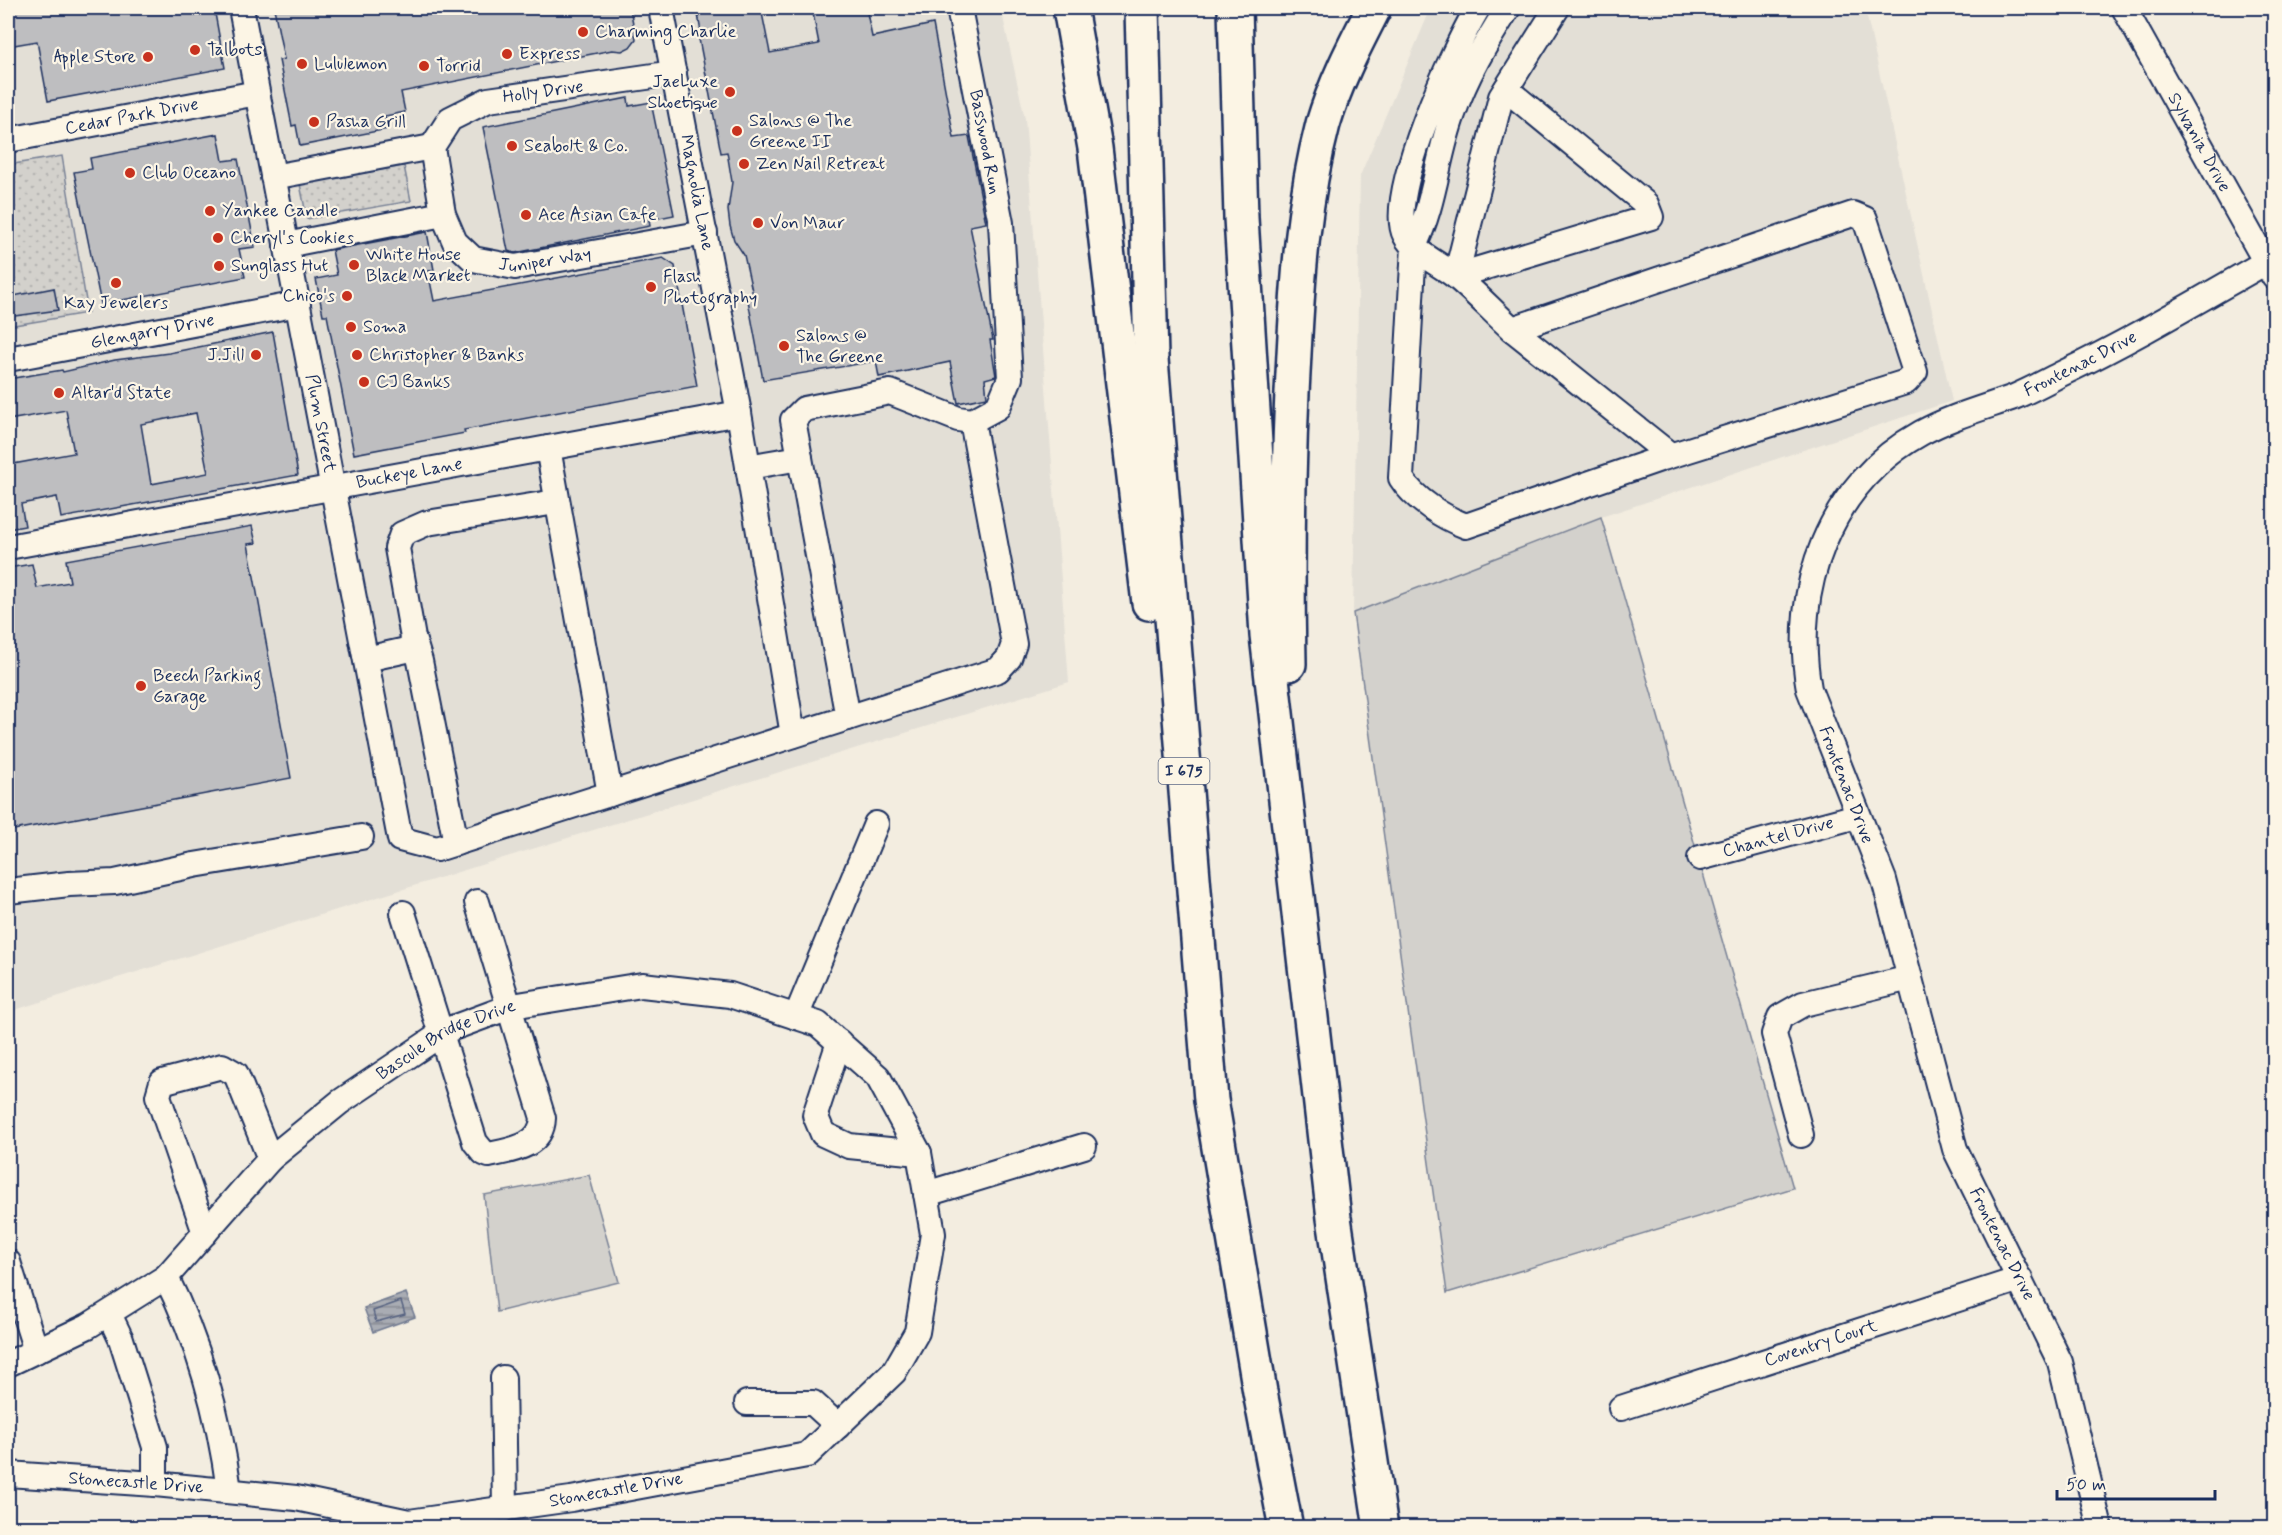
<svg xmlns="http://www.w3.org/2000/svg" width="2282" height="1535" font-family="Mynerve,sans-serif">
	<defs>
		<pattern id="park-dots" width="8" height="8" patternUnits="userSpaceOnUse" patternTransform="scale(1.5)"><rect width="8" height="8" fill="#d3d1cc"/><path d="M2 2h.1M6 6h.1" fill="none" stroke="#b5b4b2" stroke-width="1.8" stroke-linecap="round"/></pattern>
		<pattern id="water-rules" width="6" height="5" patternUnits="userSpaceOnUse" patternTransform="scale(1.5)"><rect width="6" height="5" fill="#a9acb3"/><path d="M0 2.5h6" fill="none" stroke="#898c95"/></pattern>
	</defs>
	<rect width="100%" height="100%" fill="#f3ede0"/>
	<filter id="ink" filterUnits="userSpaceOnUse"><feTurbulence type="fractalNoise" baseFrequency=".0167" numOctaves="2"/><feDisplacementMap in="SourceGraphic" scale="12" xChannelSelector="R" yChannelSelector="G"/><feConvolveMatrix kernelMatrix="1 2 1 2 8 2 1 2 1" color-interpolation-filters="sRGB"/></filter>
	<g filter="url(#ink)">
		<g fill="#e3dfd6">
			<path d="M8 8H1001L1025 119 1069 682 8 1012Z"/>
			<path d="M1431 8H1865L1952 401 1601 517 1353 613 1360 176Z"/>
		</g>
		<g fill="#d3d1cc" stroke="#778095" stroke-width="1.5">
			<path d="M1601 517 1793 1188 1447 1293 1353 613Z"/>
			<path d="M589 1175 619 1282 497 1312 484 1195Z"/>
		</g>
		<g fill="url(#park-dots)" stroke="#778095" stroke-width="1.5">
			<path d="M62 156 88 313 8 326V165Z"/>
			<path d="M404 166 411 201 307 219 300 184Z"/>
		</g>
		<path fill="url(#water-rules)" stroke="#707a91" stroke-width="1.5" d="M406 1293 415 1317 373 1332 364 1308Z"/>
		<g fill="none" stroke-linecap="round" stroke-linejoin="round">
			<path stroke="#546180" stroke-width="1.5" d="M401 1301 405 1314 376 1322 373 1311Z"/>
		</g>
		<g fill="#bebec0" stroke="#1b2f5e" stroke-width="1.5" fill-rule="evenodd">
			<path d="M8 8H214L225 68 48 101 37 41 8 46Z"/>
			<path d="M274 8H630L636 39 630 47 622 51 612 50 401 92 405 112 385 116 388 129 300 146 296 125 292 126 279 60 284 59Z"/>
			<path d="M697 8H761L770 53 819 44 812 8H866L872 37 933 24 954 138 969 136 986 223 970 226 993 340H990L996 376 985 379 987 397 958 403 950 362 879 377 876 361 763 380 747 295H753L744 255 734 240 730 226 728 210 732 182 727 152 721 153 699 39H702Z"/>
			<path d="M628 98 629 106 651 102 674 215 649 220 650 226 515 253 508 251 483 127Z"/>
			<path d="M218 134 223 161 238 159 255 247 239 249 245 277 101 304 74 172 92 169 90 158Z"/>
			<path d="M427 232 434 270 428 271 434 301 663 258 675 266 697 386 464 430 465 433 354 454 327 315H323L316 279 337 275 332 250Z"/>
			<path d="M54 288 58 310 8 317V297Z"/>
			<path d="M273 332 298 475 61 518 57 497 21 504 25 526 8 529V465L74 453 66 410 8 420V379L62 370 63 372 115 360 169 353ZM196 413 208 473 151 484 141 424Z"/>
			<path d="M252 526 256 543 248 544 291 778 8 831V568L32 564 37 588 70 582 66 560Z"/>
		</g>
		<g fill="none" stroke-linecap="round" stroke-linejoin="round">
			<g stroke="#1b2f5e" stroke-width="28">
				<g id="minor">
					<path id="s1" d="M241 8 400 839 437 849 998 670 1009 658 1014 644 972 421 998 407 1010 378 1001 223 959 8"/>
					<path id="s2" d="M661 8 739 413 793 735"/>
					<path d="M1478 8C1455 45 1385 197 1405 235 1414 253 1440 264 1455 276 1475 292 1493 312 1512 329L1853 214 1865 219 1915 372 1906 382 1663 458 1466 526C1444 518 1414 499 1401 478L1414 246C1435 204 1437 157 1453 114 1466 76 1487 41 1508 8"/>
					<path id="s3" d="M2124 8 2274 277"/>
					<path id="s4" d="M674 73 488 100 450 119 432 147 443 214 455 242 473 259 515 267 705 233"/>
					<path id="s5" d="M8 140 257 93"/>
					<path d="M273 177 432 147"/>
					<path d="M286 245 443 214"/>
					<path d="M1456 276 1651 217 1646 204 1506 89"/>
					<path d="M1456 276 1501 97 1557 8"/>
					<path d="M1512 329 1670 455"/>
					<path id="s6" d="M8 359 298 304"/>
					<path d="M548 448 610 794"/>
					<path d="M748 467 800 458"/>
					<path id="s7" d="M8 547 739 413"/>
					<path d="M413 638 420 661 456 843"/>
					<path d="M366 659 411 649 413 638 397 548 402 534 427 523 556 502"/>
					<path d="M848 718 793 420 804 409 890 392 958 419 972 421"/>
					<path id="s8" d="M1700 858 1857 816"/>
					<path d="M8 891 69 884 115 882 194 865 361 837"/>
					<path d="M403 913 475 1142 484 1153 489 1155C513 1150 542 1146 543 1118L477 902"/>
					<path d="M796 1017 876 824"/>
					<path d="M839 1042 815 1115 823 1134 849 1146 919 1153"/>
					<path d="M1801 1135 1774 1034 1780 1017 1803 1004 1910 978"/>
					<path d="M926 1194 1084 1146"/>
					<path d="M205 1233 158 1096 162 1082 222 1066 236 1074 270 1159"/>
					<path d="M8 1262 36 1351"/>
					<path d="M166 1277C200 1345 219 1415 229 1490"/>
					<path d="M109 1314 121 1339 155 1447V1484"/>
					<path id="s9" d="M8 1364 88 1326 166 1277 270 1159 340 1102 447 1030 512 1006 642 985 730 995 818 1024 878 1077 919 1153 933 1234 917 1332 894 1372 807 1455 571 1499 409 1522 296 1498 155 1484 8 1474"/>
					<path d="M503 1378 505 1509"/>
					<path d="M747 1403H813L838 1426"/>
					<path id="s10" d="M1621 1408 2020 1279"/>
					<path id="s11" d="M2100 1528 2060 1362 1955 1149 1884 880 1809 689C1791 589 1829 484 1921 433 1950 417 1983 408 2014 397 2031 390 2047 381 2063 373 2132 340 2199 300 2266 262"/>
				</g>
			</g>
			<g stroke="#1b2f5e" stroke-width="38">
				<g id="highway">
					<path d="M1070 8 1095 148 1149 603"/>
					<path d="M1142 8 1151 359 1211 1100 1260 1392 1286 1528"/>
					<path d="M1235 8 1241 218 1267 635 1334 1218 1381 1528"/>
					<path d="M1289 664C1287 561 1288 458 1294 354 1298 277 1303 200 1323 124 1335 83 1355 45 1374 8"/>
				</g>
			</g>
			<use href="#minor" stroke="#fcf5e5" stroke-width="24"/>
			<use href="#highway" stroke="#fcf5e5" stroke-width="33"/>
		</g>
	</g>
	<g fill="#c8321e" stroke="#fcf5e5" stroke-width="2">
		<circle cx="583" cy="32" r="6"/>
		<circle cx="195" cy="50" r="6"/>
		<circle cx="507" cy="54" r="6"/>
		<circle cx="148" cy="57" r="6"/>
		<circle cx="302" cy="64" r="6"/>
		<circle cx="424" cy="66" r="6"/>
		<circle cx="730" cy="92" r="6"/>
		<circle cx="314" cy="122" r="6"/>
		<circle cx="737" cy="131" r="6"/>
		<circle cx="512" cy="146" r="6"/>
		<circle cx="744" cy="164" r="6"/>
		<circle cx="130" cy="173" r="6"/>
		<circle cx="210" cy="211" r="6"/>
		<circle cx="526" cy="215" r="6"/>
		<circle cx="758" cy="223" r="6"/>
		<circle cx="218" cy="238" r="6"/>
		<circle cx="354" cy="265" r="6"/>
		<circle cx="219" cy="266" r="6"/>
		<circle cx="116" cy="283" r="6"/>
		<circle cx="651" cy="287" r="6"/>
		<circle cx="347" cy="296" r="6"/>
		<circle cx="351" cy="327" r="6"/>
		<circle cx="784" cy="346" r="6"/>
		<circle cx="256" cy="355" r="6"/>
		<circle cx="357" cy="355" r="6"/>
		<circle cx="364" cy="382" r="6"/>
		<circle cx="59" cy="393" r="6"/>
		<circle cx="141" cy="686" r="6"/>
	</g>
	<g text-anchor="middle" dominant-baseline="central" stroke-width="4.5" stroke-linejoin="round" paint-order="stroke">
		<rect fill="#fcf5e5" stroke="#5e6a86" stroke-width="1.5" x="1158.5" y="758" width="51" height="26" rx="4.5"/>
		<g font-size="16" font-weight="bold" fill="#1b2f5e">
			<text x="1184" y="771">I 675</text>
		</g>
		<g font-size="18" fill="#1b2f5e" stroke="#fcf5e5" text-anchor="start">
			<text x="595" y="32">Charming Charlie</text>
			<text x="207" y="50">Talbots</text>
			<text x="519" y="54">Express</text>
			<text x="136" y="57" text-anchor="end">Apple Store</text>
			<text x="314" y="64">Lululemon</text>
			<text x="436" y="66">Torrid</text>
			<text x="718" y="82" text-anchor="end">JaeLuxe<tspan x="718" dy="21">Shoetique</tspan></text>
			<text x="749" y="121">Salons @ The<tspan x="749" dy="21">Greene II</tspan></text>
			<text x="326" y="122">Pasha Grill</text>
			<text x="524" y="146">Seabolt &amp; Co.</text>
			<text x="756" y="164">Zen Nail Retreat</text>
			<text x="142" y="173">Club Oceano</text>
			<text x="222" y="211">Yankee Candle</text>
			<text x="538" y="215">Ace Asian Cafe</text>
			<text x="770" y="223">Von Maur</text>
			<text x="230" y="238">Cheryl's Cookies</text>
			<text x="366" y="255">White House<tspan x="366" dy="21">Black Market</tspan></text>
			<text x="231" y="266">Sunglass Hut</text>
			<text x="663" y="277">Flash<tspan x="663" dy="21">Photography</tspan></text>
			<text x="335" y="296" text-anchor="end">Chico's</text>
			<text x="116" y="303" text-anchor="middle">Kay Jewelers</text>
			<text x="363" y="327">Soma</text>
			<text x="796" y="336">Salons @<tspan x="796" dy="21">The Greene</tspan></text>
			<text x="244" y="355" text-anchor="end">J.Jill</text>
			<text x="369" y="355">Christopher &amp; Banks</text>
			<text x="376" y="382">CJ Banks</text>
			<text x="71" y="393">Altar'd State</text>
			<text x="153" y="676">Beech Parking<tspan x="153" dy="21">Garage</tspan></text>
		</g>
		<g font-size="18" fill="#1b2f5e" stroke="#fcf5e5">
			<text transform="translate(543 92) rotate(-8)">Holly Drive</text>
			<text stroke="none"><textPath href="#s5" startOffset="126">Cedar Park Drive</textPath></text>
			<text transform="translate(985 142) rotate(79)">Basswood Run</text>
			<text stroke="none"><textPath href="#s3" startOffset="154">Sylvania Drive</textPath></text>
			<text stroke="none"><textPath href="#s2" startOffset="188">Magnolia Lane</textPath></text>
			<text stroke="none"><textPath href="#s4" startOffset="460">Juniper Way</textPath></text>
			<text stroke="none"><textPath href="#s6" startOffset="147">Glengarry Drive</textPath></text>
			<text stroke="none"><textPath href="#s11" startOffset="1364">Frontenac Drive</textPath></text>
			<text stroke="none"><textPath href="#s1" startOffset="423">Plum Street</textPath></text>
			<text stroke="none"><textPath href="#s7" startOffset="408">Buckeye Lane</textPath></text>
			<text transform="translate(1846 785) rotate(69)">Frontenac Drive</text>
			<text stroke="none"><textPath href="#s8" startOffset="81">Chantel Drive</textPath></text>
			<text stroke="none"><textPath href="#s9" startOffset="552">Bascule Bridge Drive</textPath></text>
			<text transform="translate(2002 1244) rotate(63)">Frontenac Drive</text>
			<text stroke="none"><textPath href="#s10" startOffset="210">Coventry Court</textPath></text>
			<text transform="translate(136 1483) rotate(4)">Stonecastle Drive</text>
			<text transform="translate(616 1490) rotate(-10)">Stonecastle Drive</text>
		</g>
	</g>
	<rect width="2282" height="1535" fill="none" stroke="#fcf5e5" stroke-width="30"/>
	<rect x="15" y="15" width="2252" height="1505" fill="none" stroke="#1b2f5e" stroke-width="2" filter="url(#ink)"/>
	<path d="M2057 1490v9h158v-9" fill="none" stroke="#1b2f5e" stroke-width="3"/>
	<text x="2066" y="1490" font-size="18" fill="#1b2f5e" stroke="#fcf5e5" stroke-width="4.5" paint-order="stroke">50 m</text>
</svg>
